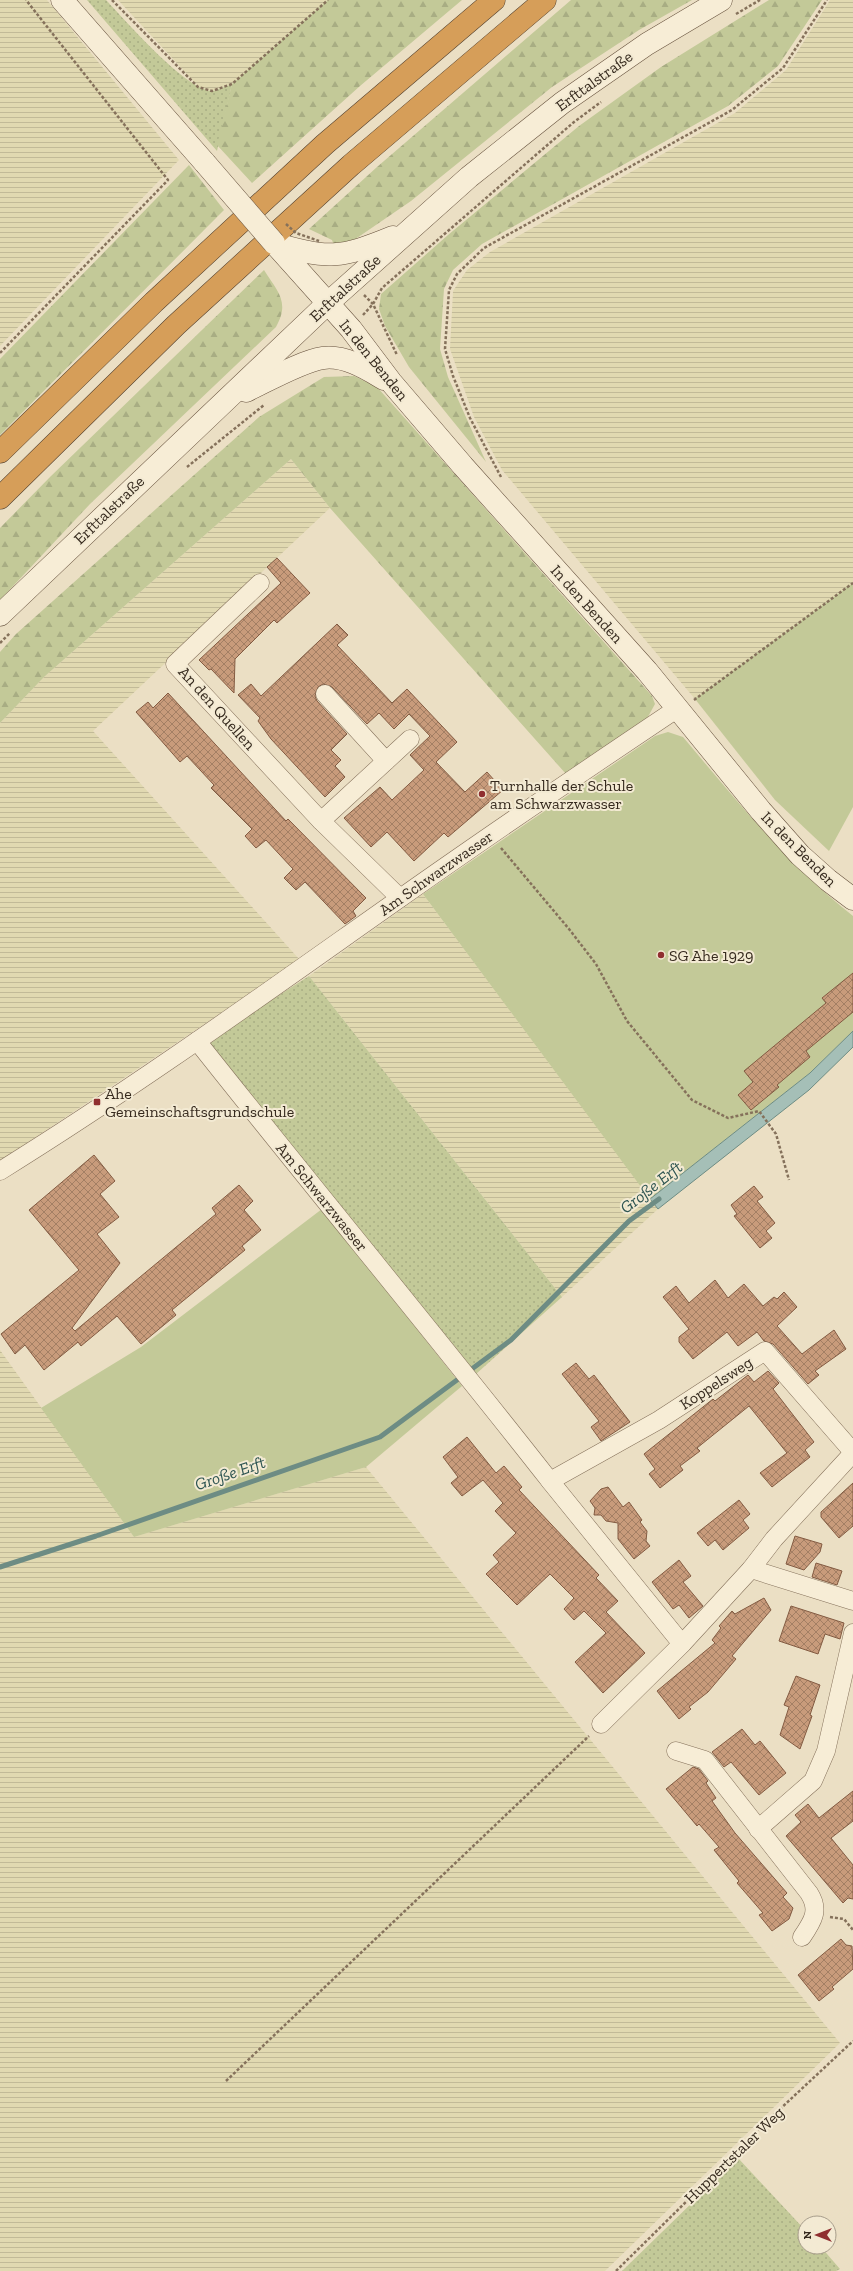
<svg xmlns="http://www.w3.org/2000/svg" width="853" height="2271" font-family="'Zilla Slab',serif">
	<defs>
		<pattern id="farmland-rules" width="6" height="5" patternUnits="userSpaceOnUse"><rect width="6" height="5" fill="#e1d9b1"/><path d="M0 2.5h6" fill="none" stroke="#c2ba98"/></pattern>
		<pattern id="grass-dots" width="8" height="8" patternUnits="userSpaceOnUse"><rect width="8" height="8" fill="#c3c998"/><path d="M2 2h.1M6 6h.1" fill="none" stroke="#a8ad83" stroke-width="1.8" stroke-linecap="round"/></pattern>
		<pattern id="forest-firs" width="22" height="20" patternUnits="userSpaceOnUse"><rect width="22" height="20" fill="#c3c998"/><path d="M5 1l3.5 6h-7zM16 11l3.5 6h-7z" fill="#a8ad83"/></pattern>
		<pattern id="building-cross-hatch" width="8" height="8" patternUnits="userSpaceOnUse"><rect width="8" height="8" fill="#c89b7b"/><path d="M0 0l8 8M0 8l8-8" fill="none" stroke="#a37f64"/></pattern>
	</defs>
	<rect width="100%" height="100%" fill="#ebdfc4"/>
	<g fill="url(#farmland-rules)">
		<path d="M0 0H47L179 160 0 346Z"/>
		<path d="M118 0H328L232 84 212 91 199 87Z"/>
		<path d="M830 0H853V583L695 699 502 470 474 417 450 349 453 291 467 270 490 252 735 113 786 70Z"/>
		<path d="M291 459 330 508 93 731 300 960 0 1161V723L44 677Z"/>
		<path d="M423 894 658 1209 562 1297 309 976Z"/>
		<path d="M0 1350 134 1537 366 1467 840 2043 605 2271H0Z"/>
	</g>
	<g fill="url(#grass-dots)">
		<path d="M87 0H106C126 21 184 88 211 91 217 91 226 86 232 84L217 151Z"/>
		<path d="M309 976 562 1297 476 1374 203 1044Z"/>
		<path d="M738 2158 805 2230V2247H821L840 2269 836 2271H622Z"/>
	</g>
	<g fill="url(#forest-firs)">
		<path d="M328 0H462L360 86 252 183 217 145 232 84Z"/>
		<path d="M571 0H692L639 30 552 87 411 201 354 240 335 248 332 240 309 229 377 167Z"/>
		<path d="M769 0H822L778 66 728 106 482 244 453 270 444 289 440 349 448 377 486 462 409 367 385 326 379 309 381 294 448 235 579 126 661 67Z"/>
		<path d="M189 165 224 210 0 435V359Z"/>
		<path d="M264 270C278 292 290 302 276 327L90 504 0 600V528L51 476Z"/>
		<path d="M354 376 377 387 652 696 655 704 644 724 566 774 330 508 291 459 44 677 0 723V652L16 634 259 417 324 377Z"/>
	</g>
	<g fill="#c3c998">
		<path d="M853 583V807L829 851 775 800 695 699Z"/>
		<path d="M668 732 683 737C736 800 788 865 853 916V1031L810 1073 650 1199 423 894 655 736Z"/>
		<path d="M322 1209 462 1386 366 1467 134 1537 41 1408 141 1347Z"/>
	</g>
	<path fill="#a5bfb7" stroke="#6d8c84" d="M853 1031V1047L809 1090 658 1209 650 1199 810 1073Z"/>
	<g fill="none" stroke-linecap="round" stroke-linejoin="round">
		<path stroke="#6d8c84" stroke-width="5" d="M0 1567 96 1536 380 1437 511 1340 629 1221 659 1199"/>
	</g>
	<g fill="url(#building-cross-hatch)" stroke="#835b42">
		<path d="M277 558 310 593 277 623 274 620 235 659 234 693 211 669 209 670 199 660 281 583 267 567Z"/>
		<path d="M337 624 348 635 337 645 392 703 407 689 457 742 436 762 465 792 487 772 503 790 448 837 444 833 414 861 387 832 371 847 344 818 380 787 392 800 424 770 410 755 430 736 409 714 394 729 379 713 367 724 332 687 323 684 318 687 315 696 317 701 347 734 331 750 341 760 335 766 345 777 325 797 271 739 258 721 260 718 238 695 251 684 261 696Z"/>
		<path d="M168 693 286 821 288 819 366 898 353 911 356 916 345 924 305 882 296 890 284 878 293 869 266 840 256 848 245 836 252 829 211 788 214 785 187 756 180 762 136 712 148 702 153 708Z"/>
		<path d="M853 973V1012L806 1051 810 1057 777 1085 779 1087 751 1110 738 1095 753 1082 744 1071 826 1003 822 998Z"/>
		<path d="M94 1155 115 1181 100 1194 119 1217 97 1234 120 1263 72 1328 75 1331 216 1214 212 1208 239 1185 253 1201 244 1210 261 1230 242 1246 245 1250 172 1310 176 1315 141 1344 117 1316 81 1346 78 1342 44 1370 25 1345 15 1354 1 1334 79 1270 29 1210Z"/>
		<path d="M754 1186 763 1197 757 1201 775 1223 766 1231 772 1238 760 1248 734 1216 737 1214 731 1205Z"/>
		<path d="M715 1280 728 1298 744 1284 763 1306 774 1297 777 1299 784 1292 797 1307 777 1326 802 1354 834 1330 846 1349 815 1371 819 1375 808 1384 773 1344 764 1341 757 1332 738 1346 727 1332 693 1359 679 1342V1337L689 1329 663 1297 676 1286 689 1303Z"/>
		<path d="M576 1363 589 1379 594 1375 630 1422 601 1441 591 1427 599 1421 562 1374Z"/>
		<path d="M768 1371 779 1383 773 1389 814 1442 805 1450 810 1457 772 1487 760 1473 787 1453 749 1406 697 1448 700 1451 680 1466 683 1470 660 1488 649 1474 655 1469 644 1454 713 1399 715 1401 748 1375 754 1382Z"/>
		<path d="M467 1437 496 1473 504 1466 522 1487 519 1490 599 1575 596 1578 618 1601 606 1612 645 1653 603 1693 575 1662 606 1633 584 1611 574 1620 564 1609 574 1598 550 1574 517 1605 486 1574 499 1562 493 1555 516 1533 495 1511 503 1503 483 1480 462 1496 451 1483 458 1477 443 1457Z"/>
		<path d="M853 1483V1526L839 1538 821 1517V1512Z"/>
		<path d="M608 1487 623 1507 629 1502 642 1520 640 1522 647 1531 646 1541 650 1546 634 1559 618 1539V1523L606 1521 601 1515H594L595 1508 590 1501 601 1489Z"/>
		<path d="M739 1500 750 1514 743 1520 749 1528 723 1550 715 1540 708 1546 697 1533Z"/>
		<path d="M795 1536 822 1544 820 1552 804 1570 786 1564Z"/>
		<path d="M679 1560 691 1576 683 1582 703 1606 689 1618 679 1605 673 1609 652 1582Z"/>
		<path d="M816 1563 842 1571 837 1585 812 1577Z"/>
		<path d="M764 1598 771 1610 732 1656 736 1659 708 1692 689 1707 691 1709 679 1719 657 1691 715 1643 712 1640 721 1628 719 1626 732 1611 735 1614Z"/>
		<path d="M791 1606 844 1623 840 1639 825 1634 818 1654 779 1641Z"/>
		<path d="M796 1676 820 1685 810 1715 812 1716 800 1749 780 1735 789 1707 784 1705Z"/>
		<path d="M742 1729 755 1745 760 1741 786 1773 759 1795 731 1762 724 1767 712 1752Z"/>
		<path d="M693 1767 699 1769 708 1781 706 1783 716 1798 712 1801 735 1833 787 1893 783 1897 793 1908 789 1919 772 1931 759 1915 763 1913 737 1883 739 1881 714 1850 719 1847 699 1824 697 1826 666 1789Z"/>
		<path d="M853 1791V1821L831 1838 853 1865V1899L848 1898 843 1903 786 1836 801 1822 795 1815 808 1804 819 1818Z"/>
		<path d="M841 1939 846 1945 852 1946 853 1969 832 1987 834 1989 819 2001 798 1975Z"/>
	</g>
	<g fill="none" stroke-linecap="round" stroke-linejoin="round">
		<g stroke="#85715b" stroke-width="19">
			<g id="street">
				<path d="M260 583 175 664 321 821 400 898"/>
				<path d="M325 694 386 761"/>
				<path d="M321 821 410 739"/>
				<path d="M197 1041C314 1189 434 1333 550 1481L659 1420 765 1351 853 1452"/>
				<path d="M0 1171C137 1086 267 992 399 899 491 834 584 771 678 708"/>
				<path d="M853 1453 774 1539 751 1569 853 1601"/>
				<path d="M550 1481 682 1644 601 1724"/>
				<path d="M682 1644 751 1569"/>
				<path d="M676 1751 705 1760 809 1893C820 1910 813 1921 802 1937"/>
				<path d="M758 1829 813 1781 826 1751 853 1633"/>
			</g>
		</g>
		<g stroke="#67523e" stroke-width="23">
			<g id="secondary">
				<path d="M62 0 205 163"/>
				<path d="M274 243 351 329 391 382 463 466 647 671 761 811 800 855 828 880 853 899"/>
				<path d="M274 243C326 260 342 258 393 237"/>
				<path d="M246 391C267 381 302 361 323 358 345 355 367 369 384 379"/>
				<path d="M0 615 328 303 469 177 562 103 647 44 721 0"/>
			</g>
		</g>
		<g stroke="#53402f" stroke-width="23">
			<g id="highway">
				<path d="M0 452 154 302 325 144 494 0"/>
				<path d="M0 498 176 325 351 165 545 0"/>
			</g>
		</g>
		<g stroke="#85715b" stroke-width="2.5" stroke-dasharray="3 2" stroke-linecap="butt">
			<path d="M112 0 198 87 212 91 232 84 328 0"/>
			<path d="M736 14 760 0"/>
			<path d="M364 295 373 304 397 355"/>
			<path d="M363 315 373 304 382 288 574 122 601 102"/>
			<path d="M0 353 168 180 26 0"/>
			<path d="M187 467 264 405"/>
			<path d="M501 477 470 418 453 376 445 349 449 290 457 274 484 248 732 110 783 68 827 0"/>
			<path d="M0 643 10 633"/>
			<path d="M694 700 853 583"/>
			<path d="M501 848 569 929 596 964 627 1021 692 1100 728 1118 759 1111 776 1134 789 1180"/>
			<path d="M830 1917 844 1919 853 1930"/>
			<path d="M226 2081 589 1736"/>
			<path d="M616 2271 779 2110 853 2041"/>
		</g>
		<use href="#street" stroke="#f7edd6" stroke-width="18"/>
		<use href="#secondary" stroke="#f7edd6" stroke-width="22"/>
		<use href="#highway" stroke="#d69e59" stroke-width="22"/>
		<g stroke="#67523e" stroke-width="23" stroke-linecap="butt">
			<path id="secondary-bridge" d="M205 163 274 243"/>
		</g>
		<path stroke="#85715b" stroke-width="2.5" stroke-dasharray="3 2" stroke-linecap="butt" d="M286 224 296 233 319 241"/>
		<use href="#secondary-bridge" stroke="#f7edd6" stroke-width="22"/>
	</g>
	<g fill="#902f30" stroke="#f3ead3" stroke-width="1.5">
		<circle cx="482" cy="794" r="4"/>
		<circle cx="661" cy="955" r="4"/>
		<rect x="93" y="1098" width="8" height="8" rx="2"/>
	</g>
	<g text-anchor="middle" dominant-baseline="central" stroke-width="4" stroke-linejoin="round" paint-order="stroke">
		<g font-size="16" fill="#362a1e" stroke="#f3ead3">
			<text transform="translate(594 81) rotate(-36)">Erfttalstraße</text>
			<text transform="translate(345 288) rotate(-43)">Erfttalstraße</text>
			<text transform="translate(374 360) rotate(51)">In den Benden</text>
			<text transform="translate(109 510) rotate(-44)">Erfttalstraße</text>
			<text transform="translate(587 604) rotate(48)">In den Benden</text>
			<text transform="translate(217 708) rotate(48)">An den Quellen</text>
			<text transform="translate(799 849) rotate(45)">In den Benden</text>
			<text transform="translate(436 873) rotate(-35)">Am Schwarzwasser</text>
			<text transform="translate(322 1197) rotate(51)">Am Schwarzwasser</text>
			<text transform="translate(716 1383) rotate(-33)">Koppelsweg</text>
			<text transform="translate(734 2155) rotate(-44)">Huppertstaler Weg</text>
		</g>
		<g font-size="16" fill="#362a1e" stroke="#f3ead3" text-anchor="start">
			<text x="490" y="785">Turnhalle der Schule<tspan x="490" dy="18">am Schwarzwasser</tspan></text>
			<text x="669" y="955">SG Ahe 1929</text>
			<text x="105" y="1093">Ahe<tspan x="105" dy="18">Gemeinschaftsgrundschule</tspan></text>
		</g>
		<g font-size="17" font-style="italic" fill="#2e5552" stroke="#f3ead3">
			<text transform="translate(651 1187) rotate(-38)">Große Erft</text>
			<text transform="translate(230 1473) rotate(-19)">Große Erft</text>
		</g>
	</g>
	<g transform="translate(817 2235) rotate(270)"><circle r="19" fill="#f3ead3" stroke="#a79d8b"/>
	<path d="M0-3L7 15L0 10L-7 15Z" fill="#902f30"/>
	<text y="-6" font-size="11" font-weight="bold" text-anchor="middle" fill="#362a1e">N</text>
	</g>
</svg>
